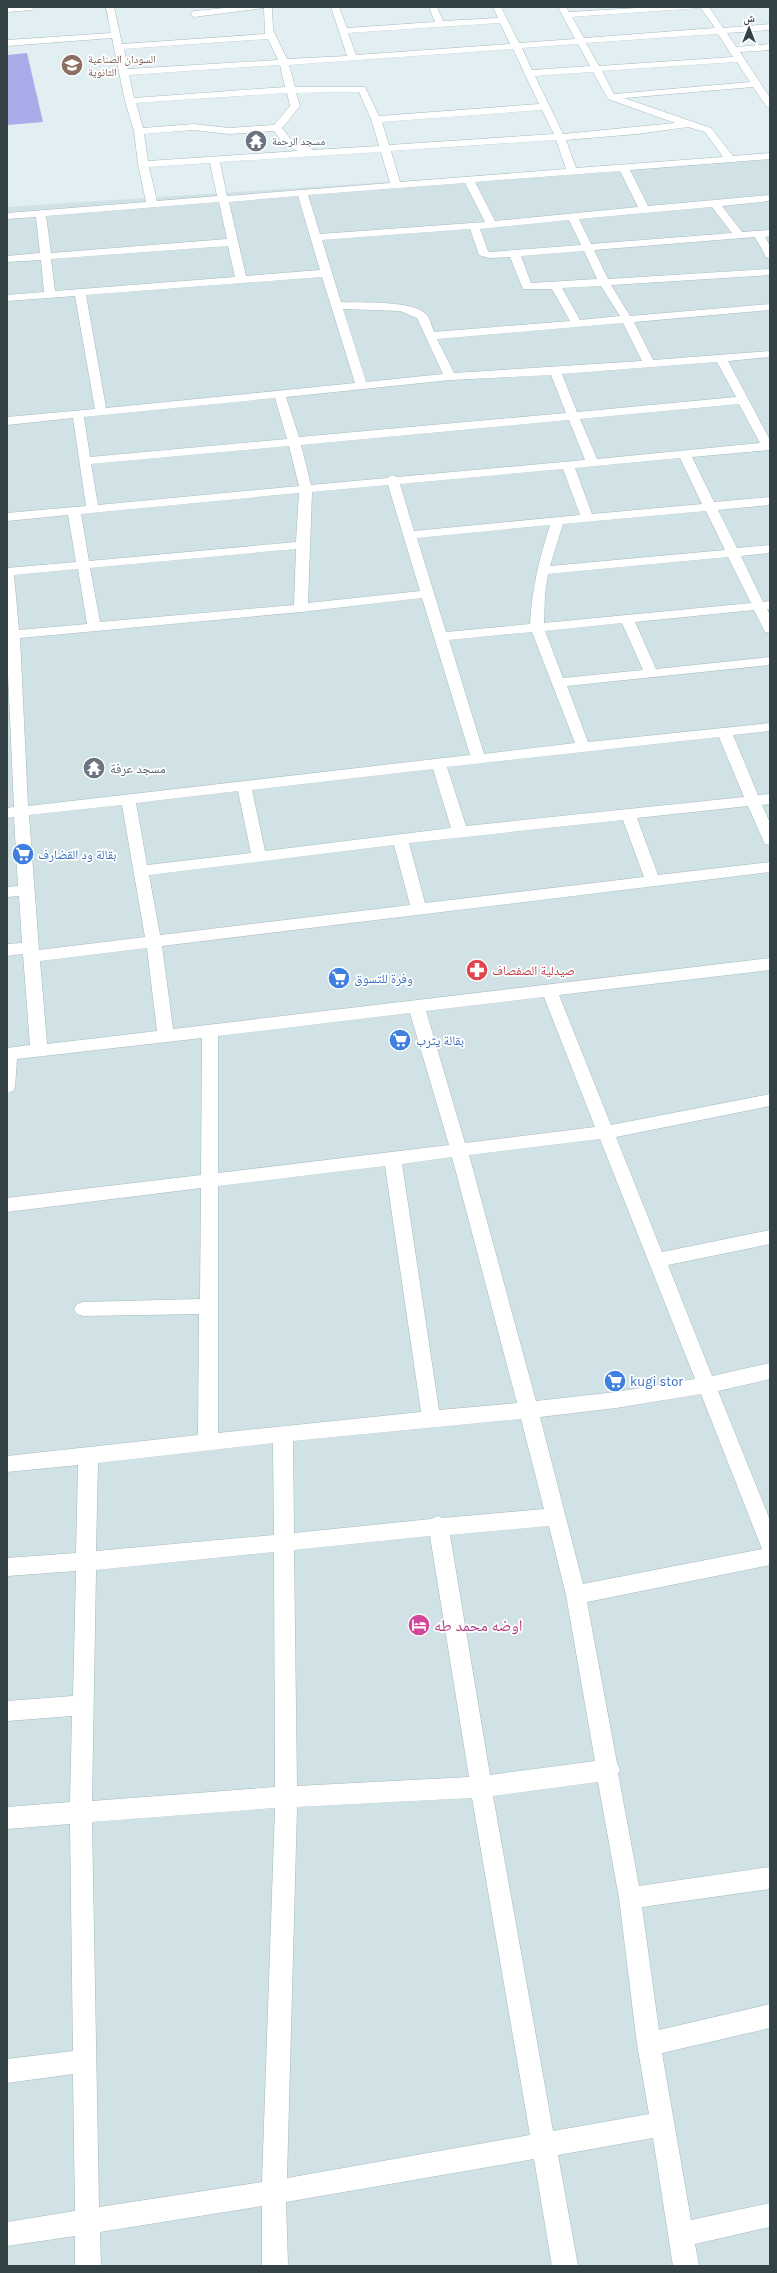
<svg xmlns="http://www.w3.org/2000/svg" width="777" height="2273" font-family="Karla,'Noto Naskh Arabic',sans-serif">
	<rect width="100%" height="100%" fill="#e2eff2"/>
	<path fill="#d0e2e6" d="M770 157V2266H7V207Z"/>
	<path fill="#a9ace9" d="M27 53 43 122 7 125V55Z"/>
	<g fill="none" stroke-linecap="round" stroke-linejoin="round">
		<g stroke="#a5babe" stroke-width="1">
			<g id="minor">
				<path d="M7 7H36L32 10 7 12Z"/>
				<path d="M106 7H114L122 44 265 34 264 8 194 17 190 14 194 11 235 7H272L273 30 287 59 347 56 331 7H339L347 28 435 22 429 7H437L443 21 498 18 493 7H501L519 43 575 39 558 7H566L569 12 654 7H709L723 28 770 24V30L727 33 736 47 770 44V50L740 52 770 98V108L767 107 753 87 624 98 711 128 733 156 770 153V159L630 170 648 206 770 195V201L722 206 742 232 770 230V236L765 237 770 246V258L766 257 755 237 594 250 608 279 770 269V275L611 285 630 316 770 304V310L634 322 653 360 770 351V357L728 361 770 440V450L692 457 714 502 770 497V505L718 510 737 548 770 545V553L741 556 763 602 770 601V609H767L770 615V633L765 632 754 610 635 622 656 669 770 657V665L567 686 588 742 770 723V731L733 735 758 795 770 794V804L762 805 770 823V845L765 844 763 840 748 806 637 818 658 875 770 862V872L162 946 173 1029 770 958V970L559 995 611 1125 770 1094V1106L616 1137 662 1252 770 1230V1244L668 1265 712 1376 770 1363V1379L718 1391 770 1520V1565L587 1602 617 1763 620 1770 618 1773 639 1886 770 1867V1889L642 1907 659 2030 770 2004V2028L662 2053 691 2220 770 2203V2227L695 2244 699 2266H673L653 2138 558 2155 578 2266H552L534 2159 286 2202 288 2266H262V2206L100 2232 101 2266H75V2236L7 2246V2222L75 2211 73 2074 7 2083V2059L73 2051 70 1824 7 1829V1807L70 1802 72 1716 7 1721V1701L73 1696 76 1571 7 1576V1558L76 1553 78 1465 7 1472V1456L198 1435 199 1314 83 1316 77 1314 74 1309 77 1304 83 1302 200 1299 201 1188 7 1212V1198L201 1175 202 1038 17 1059 15 1087 13 1091 7 1093V1048L30 1045 23 954 7 956V944L22 943 19 896 7 897V887L18 886 14 817 7 818V808L14 807 7 652V568L76 562 68 515 7 521V513L86 506 73 418 7 425V417L95 409 75 296 7 301V295L44 292 41 260 7 262V256L40 253 36 217 7 219V213L146 202 138 164 134 131 125 101 112 38 7 46V40L111 33ZM701 8 715 28 584 38 572 17ZM500 23 510 44 356 55 348 33ZM718 34 733 57 599 66 586 43ZM268 39 278 60 128 69 124 49ZM578 44 590 66 532 70 522 48ZM513 49 539 104 379 116 365 87H295L289 65ZM737 62 750 82 614 94 602 71ZM280 65 285 87 134 98 129 75ZM593 72 608 99 675 123 563 134 535 76ZM359 92 371 119 379 146 313 150 292 141 282 128 300 106 296 93ZM287 93 290 106 274 125 229 128 194 124 143 128 136 103ZM542 110 554 134 389 145 382 122ZM688 127 705 132 723 157 576 168 566 140 637 134ZM194 130 229 134 274 131 284 145 298 151 148 161 144 134ZM556 140 566 169 400 182 391 151ZM381 152 390 183 227 196 220 162ZM210 163 217 196 157 201 149 167ZM620 171 638 207 495 221 475 182ZM465 183 485 222 320 234 308 195ZM298 196 320 270 246 276 229 202ZM219 202 227 239 51 253 46 216ZM712 207 732 233 591 244 579 219ZM569 220 581 245 490 252 488 251 480 229ZM470 229 479 255 489 258 510 257 523 289H552L570 321 434 332C432 327 430 319 427 315 415 300 360 303 341 302L322 240ZM228 246 235 277 55 291 51 259ZM584 251 597 279 531 283 521 256ZM322 277 355 383 106 408 86 295ZM601 286 620 316 580 320 562 288ZM343 309 400 311 417 318 443 374 366 382ZM623 323 642 361 454 373 437 339ZM717 362 736 397 577 412 562 374ZM551 375 566 413 299 437 286 397 450 380ZM275 398 287 439 90 457 84 417ZM739 404 760 443 597 459 580 419ZM569 420 585 460 397 477 392 475 387 478 311 485 301 445ZM289 446 299 486 98 505 91 464ZM680 458 702 504 592 514 575 468ZM563 469 580 515 414 531 400 484ZM388 485 420 591 308 603 312 492ZM299 493 296 542 89 561 81 514ZM706 511 725 550 550 566 563 524ZM550 525C539 559 532 589 530 624L446 632 417 538ZM296 549 294 605 100 622 90 568ZM728 557 751 603 544 623 545 594 548 574ZM78 569 87 624 19 630 14 575ZM422 598 470 755 28 806 20 638 301 612ZM622 623 643 670 563 678 545 631ZM532 632 575 743 484 754 449 640ZM719 737 744 797 466 826 447 767ZM433 769 451 828 265 851 252 790ZM238 791 251 853 147 865 136 803ZM122 805 145 937 39 950 29 815ZM623 820 644 877 425 903 409 843ZM394 845 410 905 160 935 149 875ZM147 948 157 1031 47 1044 40 961ZM544 997 595 1127 465 1143 426 1011ZM410 1013 449 1145 218 1173V1036ZM600 1139 695 1379 616 1392 536 1401 469 1155ZM452 1157 517 1403 439 1410 402 1164ZM385 1166 421 1412 218 1433V1186ZM701 1394 762 1549 583 1584 540 1417 616 1408ZM521 1419 544 1509 442 1518 438 1516 431 1519 294 1533 293 1441ZM273 1443 274 1535 96 1551 98 1463ZM549 1526 566 1595 595 1761 490 1775 450 1535ZM430 1536 469 1777 297 1786 294 1550ZM274 1552 275 1787 92 1801 96 1570ZM598 1782 619 1898 637 2044 649 2114 553 2131 493 1796ZM472 1798 530 2135 287 2178 297 1807ZM275 1808 262 2182 99 2207 92 1822Z"/>
			</g>
		</g>
		<use href="#minor" fill="#fff" fill-rule="evenodd"/>
	</g>
	<defs>
		<g id="school-disc" transform="scale(1.15)"><circle r="9.5" fill="#8d6e63" stroke="#fff"/><path d="M0-5L7-2L0 1L-7-2ZM-4 1L0 2.5L4 1V4Q0 6-4 4Z" fill="#fff"/></g>
		<g id="temple-disc" transform="scale(1.15)"><circle r="9.5" fill="#6b7280" stroke="#fff"/><path d="M0-6L5-2H3V0L6.5 2.5H4V6H1.5V3h-3V6H-4V2.5H-6.5L-3 0V-2H-5Z" fill="#fff"/></g>
		<g id="supermarket-disc" transform="scale(1.15)"><circle r="9.5" fill="#3f7fe0" stroke="#fff"/><path d="M-6-5.5h2.5l.6 2H6L4.5 2H-2.5L-4.4-4H-6ZM-1.5 3.2a1.3 1.3 0 1 0 .1 0ZM3 3.2a1.3 1.3 0 1 0 .1 0Z" fill="#fff"/></g>
		<g id="pharmacy-disc" transform="scale(1.15)"><circle r="9.5" fill="#e0444e" stroke="#fff"/><path d="M-2-6h4v4h4v4h-4v4h-4v-4h-4v-4h4Z" fill="#fff"/></g>
		<g id="hotel-disc" transform="scale(1.15)"><circle r="9.5" fill="#d1479c" stroke="#fff"/><path d="M-6-4.5h1.5V1H6V5H4.5V3h-9V5H-6ZM-4 0a1.8 1.8 0 1 1 3.6 0ZM.5 0V-2.5h3Q6-2.5 6 0Z" fill="#fff"/></g>
	</defs>
	<g fill-rule="evenodd">
		<use href="#school-disc" x="72" y="65"/>
		<use href="#temple-disc" x="256" y="141"/>
		<use href="#temple-disc" x="94" y="768"/>
		<use href="#supermarket-disc" x="23" y="854"/>
		<use href="#pharmacy-disc" x="477" y="970"/>
		<use href="#supermarket-disc" x="339" y="978"/>
		<use href="#supermarket-disc" x="400" y="1040"/>
		<use href="#supermarket-disc" x="615" y="1381"/>
		<use href="#hotel-disc" x="419" y="1625"/>
	</g>
	<g text-anchor="middle" dominant-baseline="central" stroke-width="3.5" stroke-linejoin="round" paint-order="stroke">
		<g font-size="11" fill="#785e54" stroke="#fff" text-anchor="start">
			<text x="88" y="59">السودان الصناعية<tspan x="88" dy="13">الثانوية</tspan></text>
		</g>
		<g font-size="11" fill="#5b616d" stroke="#fff" text-anchor="start">
			<text x="272" y="141">مسجد الرحمة</text>
		</g>
		<g font-size="13" fill="#5b616d" stroke="#fff" text-anchor="start">
			<text x="110" y="768">مسجد عرفة</text>
		</g>
		<g font-size="13" fill="#366cbe" stroke="#fff" text-anchor="start">
			<text x="38" y="854">بقالة ود القضارف</text>
			<text x="354" y="978">وفرة للتسوق</text>
			<text x="416" y="1040">بقالة يثرب</text>
			<text x="630" y="1381">kugi stor</text>
		</g>
		<g font-size="13" fill="#be3a42" stroke="#fff" text-anchor="start">
			<text x="492" y="970">صيدلية الصفصاف</text>
		</g>
		<g font-size="16" fill="#b23c85" stroke="#fff" text-anchor="start">
			<text x="434" y="1625">اوضه محمد طه</text>
		</g>
	</g>
	<rect width="777" height="2273" fill="none" stroke="#334244" stroke-width="16"/>
	<g transform="translate(749 28)" stroke="#ffffff" stroke-width="3" paint-order="stroke">
	<path d="M0-3L7 15L0 10L-7 15Z" fill="#334244"/>
	<text y="-6" font-size="11" font-weight="bold" text-anchor="middle" fill="#334244">ش</text>
	</g>
</svg>
